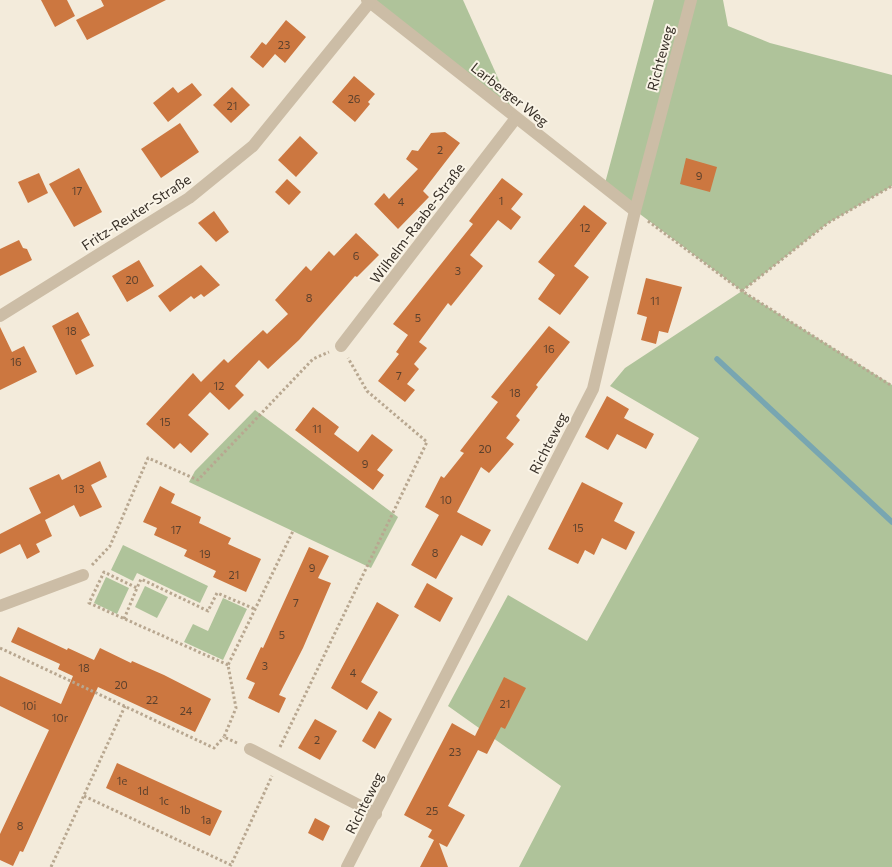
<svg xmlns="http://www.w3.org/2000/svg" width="892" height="867" font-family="Commissioner,sans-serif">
	<rect width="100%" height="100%" fill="#f3ebdb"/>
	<g fill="#afc39a">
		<path d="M373 0H463L516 118Z"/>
		<path d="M654 0H723L728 26 770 43 892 75V186L828 223 742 291 892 385V867H519L561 786 448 706 508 595 587 641 699 438 610 386 625 368 742 291 604 187Z"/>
		<path d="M255 410 398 517 371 568 189 482 195 471Z"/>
		<path d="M123 545 208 586 200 603 137 573 133 581 111 570Z"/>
		<path d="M106 577 129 588 117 614 94 603Z"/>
		<path d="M145 586 168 597 157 618 135 607Z"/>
		<path d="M223 598 247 609 223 660 184 642 193 624 208 631Z"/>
	</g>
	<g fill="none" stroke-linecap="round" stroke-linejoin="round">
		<path stroke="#78a6b1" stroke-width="5.5" d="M717 359 892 522"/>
	</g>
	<g fill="#cc7740">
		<path d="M41 0H67L75 16 55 27Z"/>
		<path d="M101 0H166L87 40 76 20 104 6Z"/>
		<path d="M286 20 306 37 285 63 275 54 263 68 250 57 262 42 266 45Z"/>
		<path d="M354 76 375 94 368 102 370 104 355 122 332 102Z"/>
		<path d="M192 83 202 95 168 122 153 103 173 87 178 93Z"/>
		<path d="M232 87 250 105 231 123 213 105Z"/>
		<path d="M180 123 199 152 161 178 141 149Z"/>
		<path d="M445 132 460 143 423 191 429 197 398 229 374 204 384 193 389 199 418 169 406 159 412 150 418 151 431 133Z"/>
		<path d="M300 136 318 153 296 177 278 160Z"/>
		<path d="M686 158 717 167 710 192 680 184Z"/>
		<path d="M79 168 102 212 74 227 49 184Z"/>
		<path d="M39 173 48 193 28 203 18 182Z"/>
		<path d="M502 178 523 194 511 209 521 217 511 230 498 220 470 255 483 266 451 306 448 303 419 342 427 348 414 364 419 369 407 384 415 390 405 402 378 381 399 354 396 352 408 335 393 324 473 224 469 221Z"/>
		<path d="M287 179 301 192 289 205 275 192Z"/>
		<path d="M584 205 607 223 574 266 589 277 560 315 538 299 555 275 538 262Z"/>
		<path d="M214 211 229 232 216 242 198 223Z"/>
		<path d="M356 233 379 255 357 277 355 276 299 340 268 369 259 360 235 386 244 395 229 410 210 392 188 415 209 434 191 453 180 443 174 449 146 424 193 373 201 382 224 359 228 363 263 330 267 334 288 314 275 300 306 266 311 271 329 251 334 256Z"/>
		<path d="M19 240 23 248 27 249 32 260 0 276V249Z"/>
		<path d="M139 260 154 286 127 302 112 276Z"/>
		<path d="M201 265 220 285 204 297 201 294 194 299 191 296 170 312 158 296Z"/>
		<path d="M646 278 682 287 668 333 659 331 656 344 641 340 647 317 637 314Z"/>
		<path d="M78 312 90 335 81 340 94 366 76 375 52 326Z"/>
		<path d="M549 326 570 342 536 385 538 387 516 416 520 420 506 438 514 444 489 473 481 467 457 512 491 530 482 546 461 535 436 579 411 565 439 515 425 507 441 476 444 478 464 453 460 451 498 402 491 397Z"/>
		<path d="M0 327 12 352 24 346 37 372 0 390Z"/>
		<path d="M607 396 629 409 624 418 654 434 646 449 617 434 608 450 585 437Z"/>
		<path d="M313 407 339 427 334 434 358 452 372 434 393 450 377 470 384 475 373 490 295 430Z"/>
		<path d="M100 461 107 477 91 485 102 507 80 517 74 505 45 520 52 536 36 544 40 552 27 559 20 544 0 554V534L41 513 29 488 59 474 62 480Z"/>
		<path d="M582 482 623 503 614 521 635 532 626 550 602 538 594 555 585 550 578 564 548 549Z"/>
		<path d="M160 486 175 494 171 503 201 517 199 523 231 538 228 544 261 559 246 592 213 577 216 571 184 556 187 550 154 535 157 528 143 522Z"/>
		<path d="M309 547 329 556 318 578 331 583 303 648 279 695 286 698 279 713 248 698 255 683 246 679 261 647 263 648Z"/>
		<path d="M427 583 453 598 440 622 414 607Z"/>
		<path d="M377 602 399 615 361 682 378 692 367 710 331 688Z"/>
		<path d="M18 627 67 650 68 648 94 660 100 648 131 663 132 661 164 675 211 699 195 732 98 687 23 852 20 851 13 866 0 860V834L49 730 0 706V676L61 704 73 676 58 669 60 664 11 642Z"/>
		<path d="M504 677 526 688 505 729 501 727 487 754 478 750 448 806 465 815 447 847 439 843 448 867H420L434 840 428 837 432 830 404 815 452 723 475 736Z"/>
		<path d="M379 711 392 719 375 749 362 741Z"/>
		<path d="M315 719 337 731 320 760 298 748Z"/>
		<path d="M117 763 222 811 210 836 106 788Z"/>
		<path d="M315 818 330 826 323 841 308 833Z"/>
	</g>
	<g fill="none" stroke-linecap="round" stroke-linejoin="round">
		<g stroke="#b8a790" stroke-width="3" stroke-dasharray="2.5 2.5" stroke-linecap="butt">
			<path d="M648 221 742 291 892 386"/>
			<path d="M742 291 828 223 892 186"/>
			<path d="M92 565 110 546 148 458 198 480 313 359 329 352"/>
			<path d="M124 619 137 588"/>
			<path d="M0 648 214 748 224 737"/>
			<path d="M228 665 89 603 104 572 137 588 141 579 208 611 217 593 255 609"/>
			<path d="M237 743 224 737 236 708 228 665 293 531"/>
			<path d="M280 747 427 442 367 391 348 358"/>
			<path d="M84 796 231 865 272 776"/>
			<path d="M51 867 125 706"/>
		</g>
		<g stroke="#ccbda6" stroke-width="12">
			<path d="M367 0 635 211"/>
			<path d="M0 316 189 198 253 146 370 2"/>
			<path d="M341 346 516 118"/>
			<path d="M0 606 83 575"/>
			<path d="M250 749 376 814"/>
			<path d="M347 867 593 389 635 211 691 0"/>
		</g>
	</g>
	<g text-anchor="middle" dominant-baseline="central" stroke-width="4" stroke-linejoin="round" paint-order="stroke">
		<g font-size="11" fill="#5c412d">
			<text x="284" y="44">23</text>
			<text x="354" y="98">26</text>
			<text x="232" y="105">21</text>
			<text x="440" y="149">2</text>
			<text x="699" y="175">9</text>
			<text x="77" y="190">17</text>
			<text x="501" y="200">1</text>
			<text x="401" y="201">4</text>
			<text x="585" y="227">12</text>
			<text x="356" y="255">6</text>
			<text x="458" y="270">3</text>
			<text x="132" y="279">20</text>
			<text x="309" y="297">8</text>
			<text x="655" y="300">11</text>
			<text x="418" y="317">5</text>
			<text x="71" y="330">18</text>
			<text x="549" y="348">16</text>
			<text x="16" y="361">16</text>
			<text x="399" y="375">7</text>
			<text x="219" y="385">12</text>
			<text x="515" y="392">18</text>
			<text x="165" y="421">15</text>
			<text x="317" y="428">11</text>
			<text x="485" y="448">20</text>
			<text x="365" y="463">9</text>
			<text x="79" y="488">13</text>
			<text x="446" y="499">10</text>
			<text x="578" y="527">15</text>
			<text x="176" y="529">17</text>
			<text x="435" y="552">8</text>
			<text x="205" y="553">19</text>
			<text x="312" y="567">9</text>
			<text x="234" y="574">21</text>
			<text x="296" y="602">7</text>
			<text x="282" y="634">5</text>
			<text x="265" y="665">3</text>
			<text x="84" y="667">18</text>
			<text x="353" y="672">4</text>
			<text x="121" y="684">20</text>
			<text x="152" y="699">22</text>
			<text x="505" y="703">21</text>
			<text x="29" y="705">10i</text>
			<text x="186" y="710">24</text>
			<text x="60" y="717">10r</text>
			<text x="317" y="739">2</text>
			<text x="455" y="751">23</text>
			<text x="122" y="780">1e</text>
			<text x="143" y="790">1d</text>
			<text x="164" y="800">1c</text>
			<text x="185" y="809">1b</text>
			<text x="432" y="810">25</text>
			<text x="206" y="819">1a</text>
			<text x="20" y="825">8</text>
		</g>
		<g font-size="14" fill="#372f27" stroke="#faf4e7">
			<text transform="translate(660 58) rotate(-75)">Richteweg</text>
			<text transform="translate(510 94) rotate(38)">Larberger Weg</text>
			<text transform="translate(136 212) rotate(-33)">Fritz-Reuter-Straße</text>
			<text transform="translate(417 223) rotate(-53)">Wilhelm-Raabe-Straße</text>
			<text transform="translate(548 443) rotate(-63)">Richteweg</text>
			<text transform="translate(364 803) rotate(-63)">Richteweg</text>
		</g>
	</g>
</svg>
